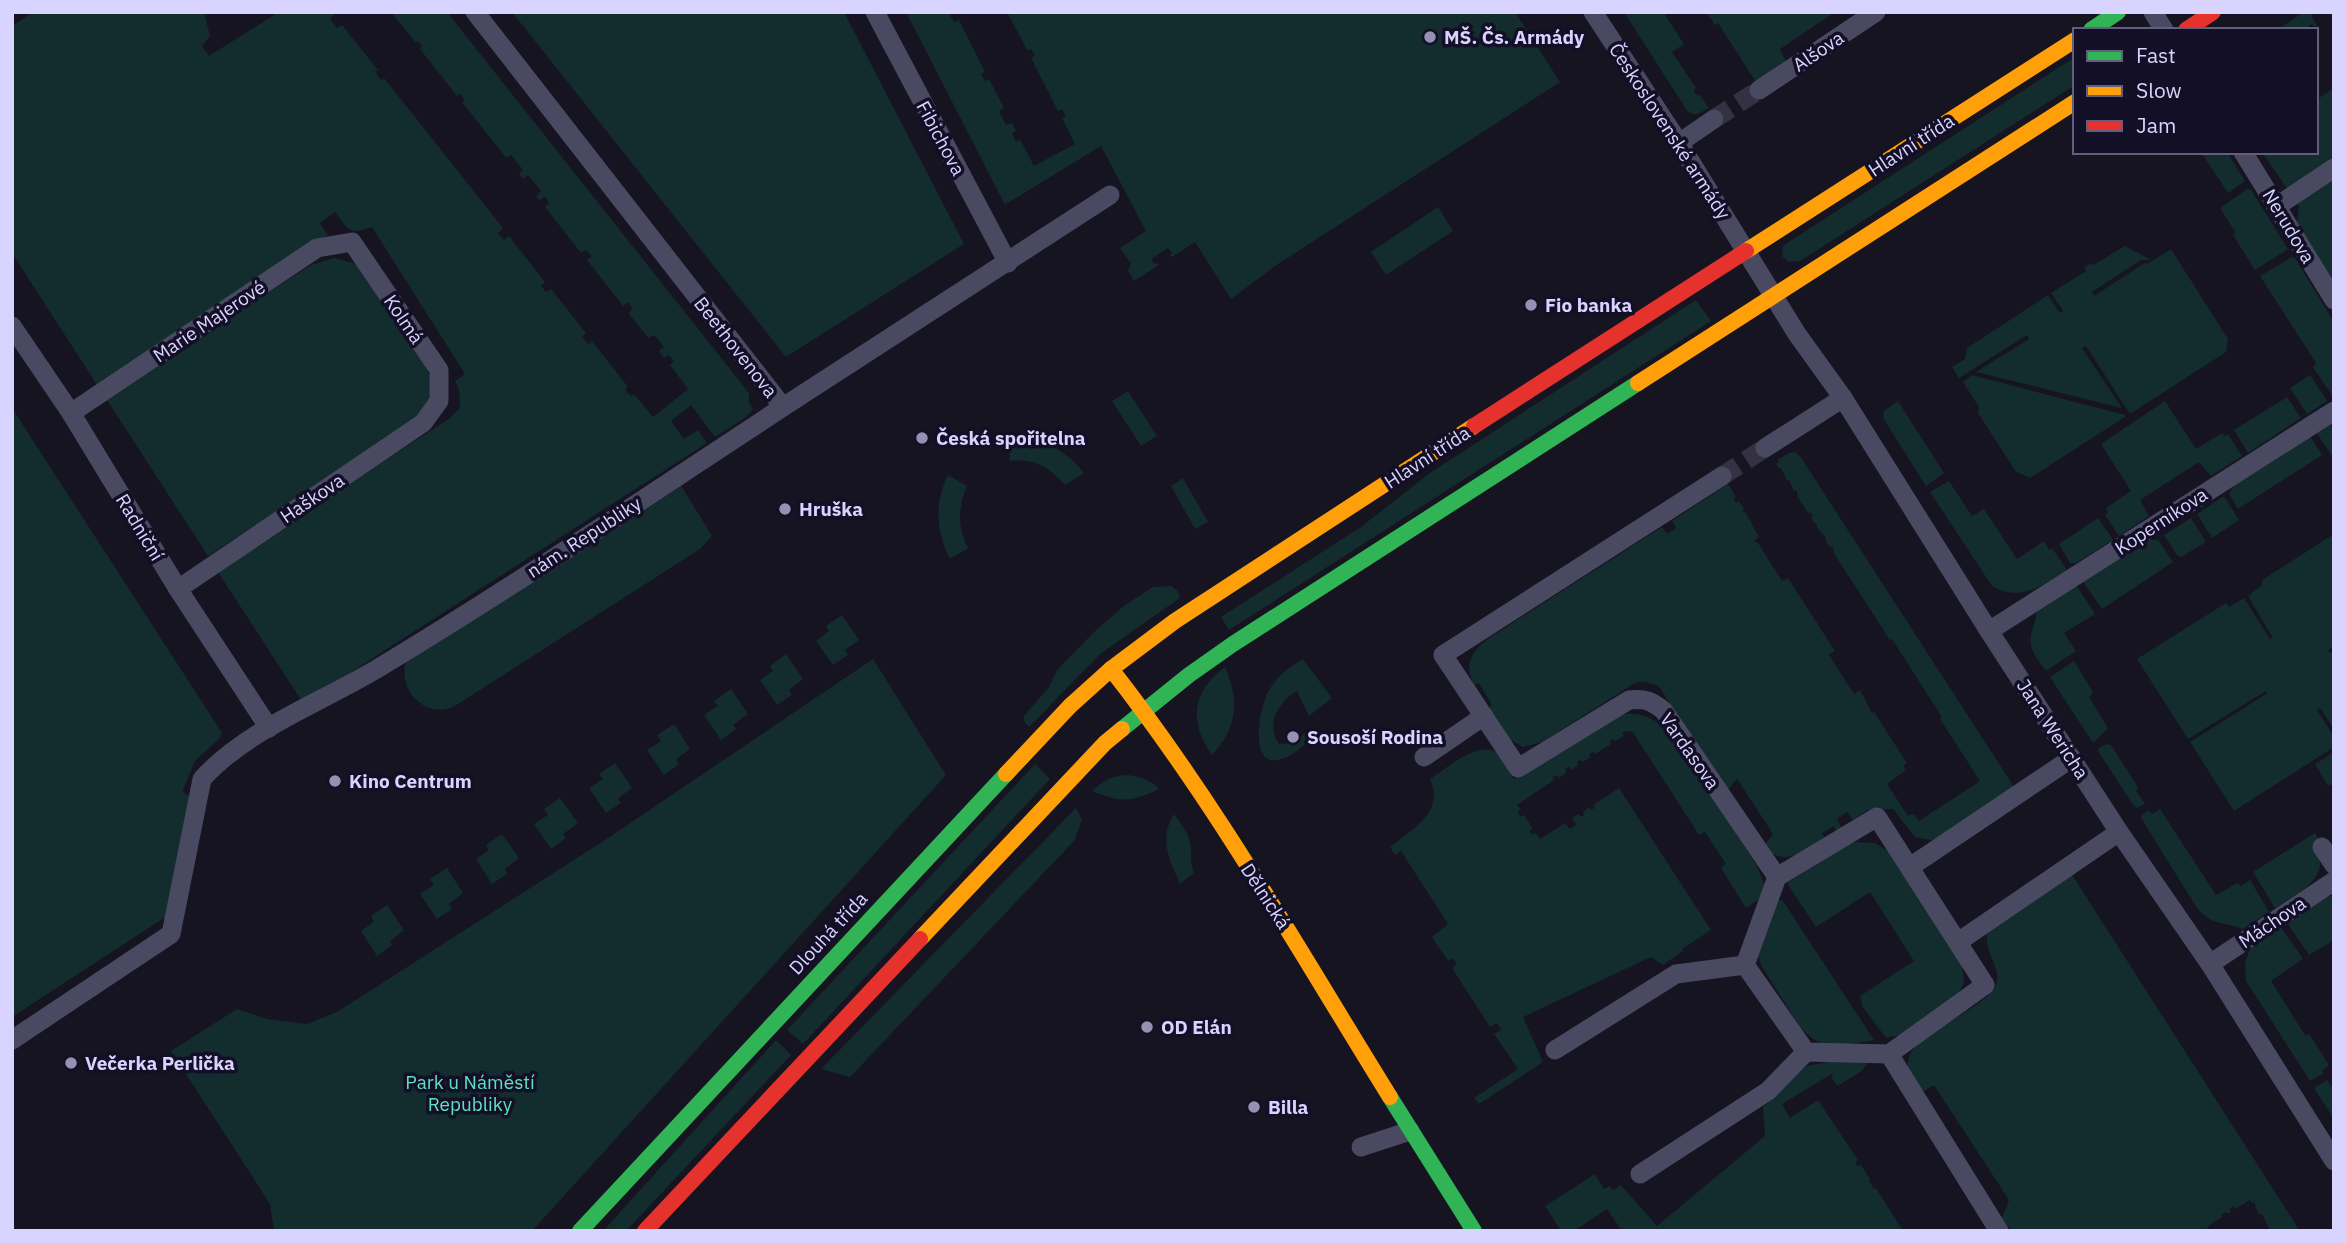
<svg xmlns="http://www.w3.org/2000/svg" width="2346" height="1243" font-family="'IBM Plex Sans',sans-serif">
	<rect width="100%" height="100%" fill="#161421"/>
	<g fill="#132c2d">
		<path d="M33 12H204L210 36 202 46 209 56 279 12H332L334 15 330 19 337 28 342 25 378 70 375 72 381 80 384 78 503 228 498 233 504 240 509 236 545 282 541 286 546 292 551 289 586 333 582 337 588 344 592 341 628 387 625 390 631 396 634 394 653 417 688 389 670 365 674 361 669 355 664 358 659 351 664 347 654 335 649 338 646 335 628 313 633 309 628 302 623 306 587 260 592 256 586 250 581 253 545 207 549 203 545 197 539 200 536 196 541 191 528 175 523 179 519 174 523 170 511 155 506 158 462 102 465 100 460 94 457 96 420 49 422 47 418 41 415 42 391 12H447L749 393V402L753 410 746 417 715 437 691 405 671 421 684 439 698 430 707 443 303 703 216 569 449 419 460 408 459 390 455 381 465 374 372 227C348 235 349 230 335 212L320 223 328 235 324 239 97 385 12 253V26Z"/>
		<path d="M512 12H844L964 244 786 357Z"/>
		<path d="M906 12H955L950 15 954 22 959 20 985 72 981 74 985 81 989 79 1004 108 999 111 1006 125 1012 123 1016 131 1012 134 1016 142 1020 139 1034 166 1075 144 1062 118 1066 116 1062 109 1058 111 1031 58 1035 55 1031 49 1027 50 1007 12H1515L1560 82 1275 266 1231 299 1195 242 1172 257 1170 255 1172 253 1168 248 1151 259 1154 264 1157 263 1159 265 1134 281 1128 270 1131 264 1120 248 1146 231 1101 146 1006 204 1004 203Z"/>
		<path d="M1624 12H1663L1684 44 1672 52 1696 88 1694 91 1697 96 1699 94 1709 108 1696 115 1688 112Z"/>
		<path d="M1706 12H1835L1780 49 1786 61 1757 84 1718 23 1715 25Z"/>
		<path d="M2304 12H2317L2311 16 2317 25 2314 27 2312 24 2303 30H2277Z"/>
		<path d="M2075 57V85L1800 261 1788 262 1782 256 1783 247 1787 243Z"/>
		<path d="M2334 88V282L2297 222 2299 206 2262 152H2316V100Z"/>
		<path d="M2201 152H2227L2245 181 2228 193Z"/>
		<path d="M2247 189 2251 190 2288 249 2255 270 2233 235 2235 232 2220 208Z"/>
		<path d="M1438 207 1453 231 1386 275 1371 252Z"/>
		<path d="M2125 246 2151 260H2141L2092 292 2094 296 2143 264 2149 263 2171 249 2228 339 2226 352 2130 414 2086 346 2082 348 2122 408 1976 372 2029 339 2027 335 1959 378 1952 367 1965 359 1967 348 2048 295 2060 313 2063 311 2051 293 2086 271 2085 267 2091 263 2093 265Z"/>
		<path d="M2292 257 2295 258 2334 322 2333 397 2313 367 2316 363 2260 276Z"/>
		<path d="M334 258 357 264C369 283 428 362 430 377 433 400 426 409 411 424L208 556 105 397 311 265Z"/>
		<path d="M1696 300 1711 321 1229 630 1221 617 1361 527 1430 473Z"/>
		<path d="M1972 375 2125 415V417L2030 478 2016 472 1978 413 1979 407 1963 382Z"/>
		<path d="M2310 375 2327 401 2307 414 2290 388Z"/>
		<path d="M1128 391 1157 436 1141 446 1112 401Z"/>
		<path d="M2287 397 2301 418 2248 453 2234 430Z"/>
		<path d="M1898 401 1944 473 1926 486 1883 418 1884 411Z"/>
		<path d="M2165 401 2196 449 2222 433 2225 436 2228 434 2242 456 2211 476 2199 462 2140 500 2149 516 2119 536 2105 515 2108 512 2106 508 2131 491 2101 444Z"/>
		<path d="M12 408 222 733 221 737 195 761 182 792 191 797 167 916 12 1017Z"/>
		<path d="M2334 416V459L2314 429Z"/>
		<path d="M2308 433 2322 455 2238 509 2229 494 2238 477Z"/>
		<path d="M1008 439C1040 438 1064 447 1084 473L1065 485C1051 468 1033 457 1010 461Z"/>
		<path d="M1795 452 1800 456 2016 790 1940 838 1932 840 1915 837 1893 809 1868 810 1853 820 1847 812 1837 819 1841 827 1836 831 1834 826 1822 833 1825 838C1804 851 1785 868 1763 847L1773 834 1737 779 1727 791 1660 688C1652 682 1644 681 1635 683L1542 742 1523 747 1509 739 1488 708 1492 705 1479 683 1474 685C1463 664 1472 651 1489 638L1662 527 1667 534 1676 528 1672 521 1728 484 1736 497 1734 498 1736 503 1739 501 1744 509 1742 511 1746 513 1759 537 1754 541 1758 543 1782 581 1788 578 1835 651 1829 655 1854 694 1860 690 1872 713 1874 712 1907 763 1903 766 1906 770 1887 784 1908 816 1914 814 1919 821 1980 781 1940 719 1942 717 1892 639 1890 640 1835 555 1832 546 1830 547 1825 540 1826 538 1817 528V523L1815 524 1811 518 1813 516 1810 512 1808 513 1797 496 1798 494 1796 490 1794 491 1789 480 1787 481 1781 468H1779L1776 464 1779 462 1777 460 1789 453Z"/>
		<path d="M948 475 967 486C958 508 957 526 968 548L950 559C936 531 934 504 948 475Z"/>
		<path d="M1183 478 1208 522 1195 529 1171 486Z"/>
		<path d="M1949 481 1972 516 1984 509 2017 559 2044 541 2049 550 2052 548 2067 570C2042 585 2022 603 1992 586L1930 492Z"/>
		<path d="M680 484 712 536 700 549 455 706C425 721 395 688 407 658Z"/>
		<path d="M2224 496 2239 520 2212 538 2197 514Z"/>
		<path d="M2098 518 2113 540 2076 563H2070L2059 544Z"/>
		<path d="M2191 518 2206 542 2181 557 2177 555 2164 535Z"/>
		<path d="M2334 534V646L2328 650 2330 653 2334 651V729L2320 708 2317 710 2334 737V747L2234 811 2190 742 2266 694V691L2188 739 2137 659 2226 603 2229 607 2244 598 2270 639 2273 638 2248 596 2262 585V580Z"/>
		<path d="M2140 540H2158L2173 562 2102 609 2081 579Z"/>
		<path d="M2075 583 2095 614 2064 633 2076 651 2046 671C2039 661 2028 649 2031 636 2033 623 2037 622 2036 608Z"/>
		<path d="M1171 586 1177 590 1180 598 1100 654 1029 727 1024 721V716L1049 687 1057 670 1094 632 1125 605 1153 587Z"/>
		<path d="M842 615 859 640 845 650 848 655 833 665 816 641 829 631 826 626Z"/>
		<path d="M786 654 803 679 789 690 792 695 777 705 760 680 773 671 770 666Z"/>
		<path d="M873 659 946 775 532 1231H274L270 1204 171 1051 237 1009 267 1019 307 1024 337 1012 608 838Z"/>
		<path d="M1303 659 1332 698 1309 716 1297 691C1279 701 1265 725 1279 744L1295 743 1306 731 1311 740C1301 747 1290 758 1278 760 1248 766 1260 706 1268 692 1276 677 1289 667 1303 659Z"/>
		<path d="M2074 661 2093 692 2089 697 2108 728 2093 743 2050 677Z"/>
		<path d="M1225 667C1240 700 1237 728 1212 755 1188 721 1192 692 1225 667Z"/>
		<path d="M731 689 748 714 733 725 736 729 721 740 704 715 718 706 714 701Z"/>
		<path d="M1622 714C1648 712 1662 723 1677 742L1756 864 1764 884V896L1746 908 1721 868 1726 864 1705 832 1699 835 1632 731 1622 732 1624 736 1615 741 1613 739 1610 741 1611 744 1595 754 1593 752 1589 754 1591 757 1583 762 1580 760 1577 762 1578 765 1571 770 1569 767 1565 769 1567 772 1559 778 1557 775 1553 777 1554 780 1517 805 1521 810 1518 812 1520 816 1524 815 1533 829 1530 831 1532 835 1536 833 1540 839 1565 823 1570 829 1576 825 1572 818 1578 814 1581 817 1584 815 1583 812 1589 807 1591 810 1595 808 1593 805 1619 788 1711 930 1682 949 1683 951 1663 965 1651 957 1523 1017 1543 1062 1479 1104 1474 1098 1518 1069 1494 1034 1501 1030 1497 1023 1490 1027 1452 968 1457 964 1453 958 1448 961 1432 937 1448 924 1401 851 1395 855 1390 847C1412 829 1445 813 1430 779 1446 769 1481 737 1499 755 1506 762 1508 772 1514 779L1603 722Z"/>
		<path d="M674 724 690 749 676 759 679 764 664 775 647 750 661 741 657 735Z"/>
		<path d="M2106 744 2111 745 2138 787 2136 791 2145 804 2137 808 2134 806 2098 751V749Z"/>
		<path d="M2334 752V783L2328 786 2315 764Z"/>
		<path d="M615 763 632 788 618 798 621 803 606 813 589 788 603 779 599 774Z"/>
		<path d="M1035 764 1050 779 803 1044 787 1030Z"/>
		<path d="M1126 775C1139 776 1150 779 1159 789 1131 802 1122 803 1092 791 1102 781 1112 776 1126 775Z"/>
		<path d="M560 798 578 823 563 834 566 838 551 849 534 824 548 815 544 809Z"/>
		<path d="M1076 808 1082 820 1074 841 850 1077 821 1069Z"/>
		<path d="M2160 809 2216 895 2237 883 2241 886 2250 880 2269 912 2243 929C2221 921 2215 927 2197 908L2141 818 2142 815 2149 810 2152 814Z"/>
		<path d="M1174 814C1182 825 1191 836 1191 850 1191 860 1191 864 1194 873L1180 884C1170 860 1158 839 1174 814Z"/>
		<path d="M2315 833 2319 841 2312 845C2316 851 2321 859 2320 866 2316 886 2291 898 2275 908L2253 872Z"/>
		<path d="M502 834 519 858 505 869 507 874 492 884 476 859 489 850 486 845Z"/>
		<path d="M1857 842 1875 843 1889 852 1962 964 1964 982 1959 994 1900 1035 1886 1038 1863 1007 1860 996 1914 961 1870 892 1816 927 1787 883 1849 844Z"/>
		<path d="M447 868 463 893 449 904 452 909 437 919 420 894 434 885 430 879Z"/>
		<path d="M2069 870 2300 1231H2270L2262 1214 2260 1215 2255 1207 2256 1206 2254 1202 2252 1203 2250 1200 2235 1209 2234 1206 2229 1209 2231 1212 2228 1214 2226 1212 2221 1215 2222 1217 2207 1227 2209 1231H2011L2002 1218 2009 1200 1934 1085 1921 1093C1916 1084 1907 1074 1908 1063 1909 1033 1982 1013 1996 985 2003 970 1984 953 1987 933Z"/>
		<path d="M2334 896V940L2309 955 2285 920 2322 897Z"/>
		<path d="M1778 899 1783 901 1874 1040C1844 1045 1822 1053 1800 1027L1762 967 1758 956Z"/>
		<path d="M387 905 404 930 390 941 392 945 377 956 361 931 374 922 371 916Z"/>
		<path d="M2279 924 2303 959 2271 981 2305 1035 2309 1034 2329 1065 2322 1071 2323 1074 2310 1081 2246 981 2245 964 2252 941Z"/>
		<path d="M776 1040 791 1055 626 1231H603Z"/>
		<path d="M1854 1057 1870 1059 1862 1071 1837 1086 1831 1076 1833 1073 1782 1104 1790 1118 1818 1100 1858 1160 1855 1162 1857 1166 1861 1165 1870 1179 1869 1181 1874 1189 1876 1188 1903 1231H1622L1607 1209 1574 1231H1561L1545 1206 1595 1174 1604 1189 1609 1186 1613 1190 1621 1185 1657 1226 1765 1136 1763 1107 1776 1097 1774 1093 1807 1066Z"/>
		<path d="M2327 1080 2334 1090V1119L2314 1088Z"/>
	</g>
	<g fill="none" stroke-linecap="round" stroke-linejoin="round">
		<g stroke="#333142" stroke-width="19" stroke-dasharray="19 10" stroke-linecap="butt">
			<path d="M1714 119 1759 90"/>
			<path d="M1722 476 1765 448"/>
		</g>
		<g stroke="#4a4962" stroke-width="19">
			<path d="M475 12 783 407 1110 195"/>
			<path d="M875 12 1008 263"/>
			<path d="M1593 12 1679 143 1797 334 1843 398 1989 631 2119 832 2210 964 2334 1161"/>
			<path d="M2153 12 2164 30"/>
			<path d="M1759 90 1876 12"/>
			<path d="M1679 143 1714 119"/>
			<path d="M2243 152 2334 300"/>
			<path d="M2277 206 2334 168"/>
			<path d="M12 326 71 413 178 589 269 728"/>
			<path d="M71 413 317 248 352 242 439 370V401L423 423 178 589"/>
			<path d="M1765 448 1843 398"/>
			<path d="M1722 476 1443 655 1518 768 1629 700C1645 698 1652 701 1664 711L1777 877"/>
			<path d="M1989 631 2334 411"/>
			<path d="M1424 757 1484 716"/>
			<path d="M1877 817 1985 985 1889 1054 1806 1052 1745 965 1777 877Z"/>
			<path d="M2322 847 2334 865"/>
			<path d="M1910 867 2072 758"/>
			<path d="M1958 942 2119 832"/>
			<path d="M2210 964 2334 881"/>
			<path d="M12 1040 171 934 202 779C249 727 326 701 385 664 520 582 651 494 783 407"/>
			<path d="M1555 1050 1676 974 1745 965"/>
			<path d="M1889 1054 1999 1231"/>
			<path d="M1361 1147 1410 1131"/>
			<path d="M1640 1174 1768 1091 1806 1052"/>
		</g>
		<g stroke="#30b455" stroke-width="16">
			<path d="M2091 30 2118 12"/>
			<path d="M1122 729 1189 675 1233 644 1638 383"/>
			<path d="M1390 1097 1474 1231"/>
			<path d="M580 1231 1006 774"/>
		</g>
		<g stroke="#ff9f0a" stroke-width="16">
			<path d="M1746 251 2075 40"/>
			<path d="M1638 383 2075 102"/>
			<path d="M1111 669C1216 803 1300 952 1390 1097"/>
			<path d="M1006 774 1070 706 1111 669 1175 621 1474 426"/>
			<path d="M920 939 1105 743 1122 729"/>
		</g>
		<g stroke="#e5322d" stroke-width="16">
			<path d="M2186 30 2213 12"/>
			<path d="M1474 426 1746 251"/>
			<path d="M645 1231 920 939"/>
		</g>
	</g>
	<g fill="#9591b1" stroke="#130f26" stroke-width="2.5">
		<circle cx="1430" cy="37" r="7"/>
		<circle cx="1531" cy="305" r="7"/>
		<circle cx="922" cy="438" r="7"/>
		<circle cx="785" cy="509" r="7"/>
		<circle cx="1293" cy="737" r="7"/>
		<circle cx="335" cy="781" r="7"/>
		<circle cx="1147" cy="1027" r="7"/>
		<circle cx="71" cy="1063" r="7"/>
		<circle cx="1254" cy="1107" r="7"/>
	</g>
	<g text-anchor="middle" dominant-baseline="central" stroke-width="7" stroke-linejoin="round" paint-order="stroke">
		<g font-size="19" font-weight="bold" fill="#d9d4ff" stroke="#130f26" text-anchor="start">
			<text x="1444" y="37">MŠ. Čs. Armády</text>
			<text x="1545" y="305">Fio banka</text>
			<text x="936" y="438">Česká spořitelna</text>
			<text x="799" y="509">Hruška</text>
			<text x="1307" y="737">Sousoší Rodina</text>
			<text x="349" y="781">Kino Centrum</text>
			<text x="1161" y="1027">OD Elán</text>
			<text x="85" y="1063">Večerka Perlička</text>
			<text x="1268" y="1107">Billa</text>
		</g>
		<g font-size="19" fill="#d9d4ff" stroke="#130f26">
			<text transform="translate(1818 51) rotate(-34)">Alšova</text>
			<text transform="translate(1670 131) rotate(57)">Československé armády</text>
			<text transform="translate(941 138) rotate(62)">Fibichova</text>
			<text transform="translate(1911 145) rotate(-33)">Hlavní třída</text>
			<text transform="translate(2289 226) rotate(59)">Nerudova</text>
			<text transform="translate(404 319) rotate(56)">Kolmá</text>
			<text transform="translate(209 321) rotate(-34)">Marie Majerové</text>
			<text transform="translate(736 347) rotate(52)">Beethovenova</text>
			<text transform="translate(1427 457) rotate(-33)">Hlavní třída</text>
			<text transform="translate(312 498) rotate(-34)">Haškova</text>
			<text transform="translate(2161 521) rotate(-33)">Koperníkova</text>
			<text transform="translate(140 527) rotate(59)">Radniční</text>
			<text transform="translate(584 537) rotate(-33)">nám. Republiky</text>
			<text transform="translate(2053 729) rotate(57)">Jana Wericha</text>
			<text transform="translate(1690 751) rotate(55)">Vardasova</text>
			<text transform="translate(1266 896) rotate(57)">Dělnická</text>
			<text transform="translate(2272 922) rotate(-34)">Máchova</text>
			<text transform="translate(828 933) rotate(-47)">Dlouhá třída</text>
		</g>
		<g font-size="19" fill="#5fe0c0" stroke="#130f26">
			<text x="470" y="1082">Park u Náměstí<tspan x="470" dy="22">Republiky</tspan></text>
		</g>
	</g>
	<rect width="2346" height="1243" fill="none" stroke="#d9d4ff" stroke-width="28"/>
	<rect x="2073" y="28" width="245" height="126" fill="#130f26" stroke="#625e7d" stroke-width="2"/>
	<rect x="2087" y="51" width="35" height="10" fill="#30b455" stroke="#625e7d" stroke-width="2"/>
	<text x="2136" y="63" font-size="21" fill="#d9d4ff">Fast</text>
	<rect x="2087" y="86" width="35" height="10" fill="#ff9f0a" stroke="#625e7d" stroke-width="2"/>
	<text x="2136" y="98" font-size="21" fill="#d9d4ff">Slow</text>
	<rect x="2087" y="121" width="35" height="10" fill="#e5322d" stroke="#625e7d" stroke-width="2"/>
	<text x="2136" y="133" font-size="21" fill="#d9d4ff">Jam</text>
</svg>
